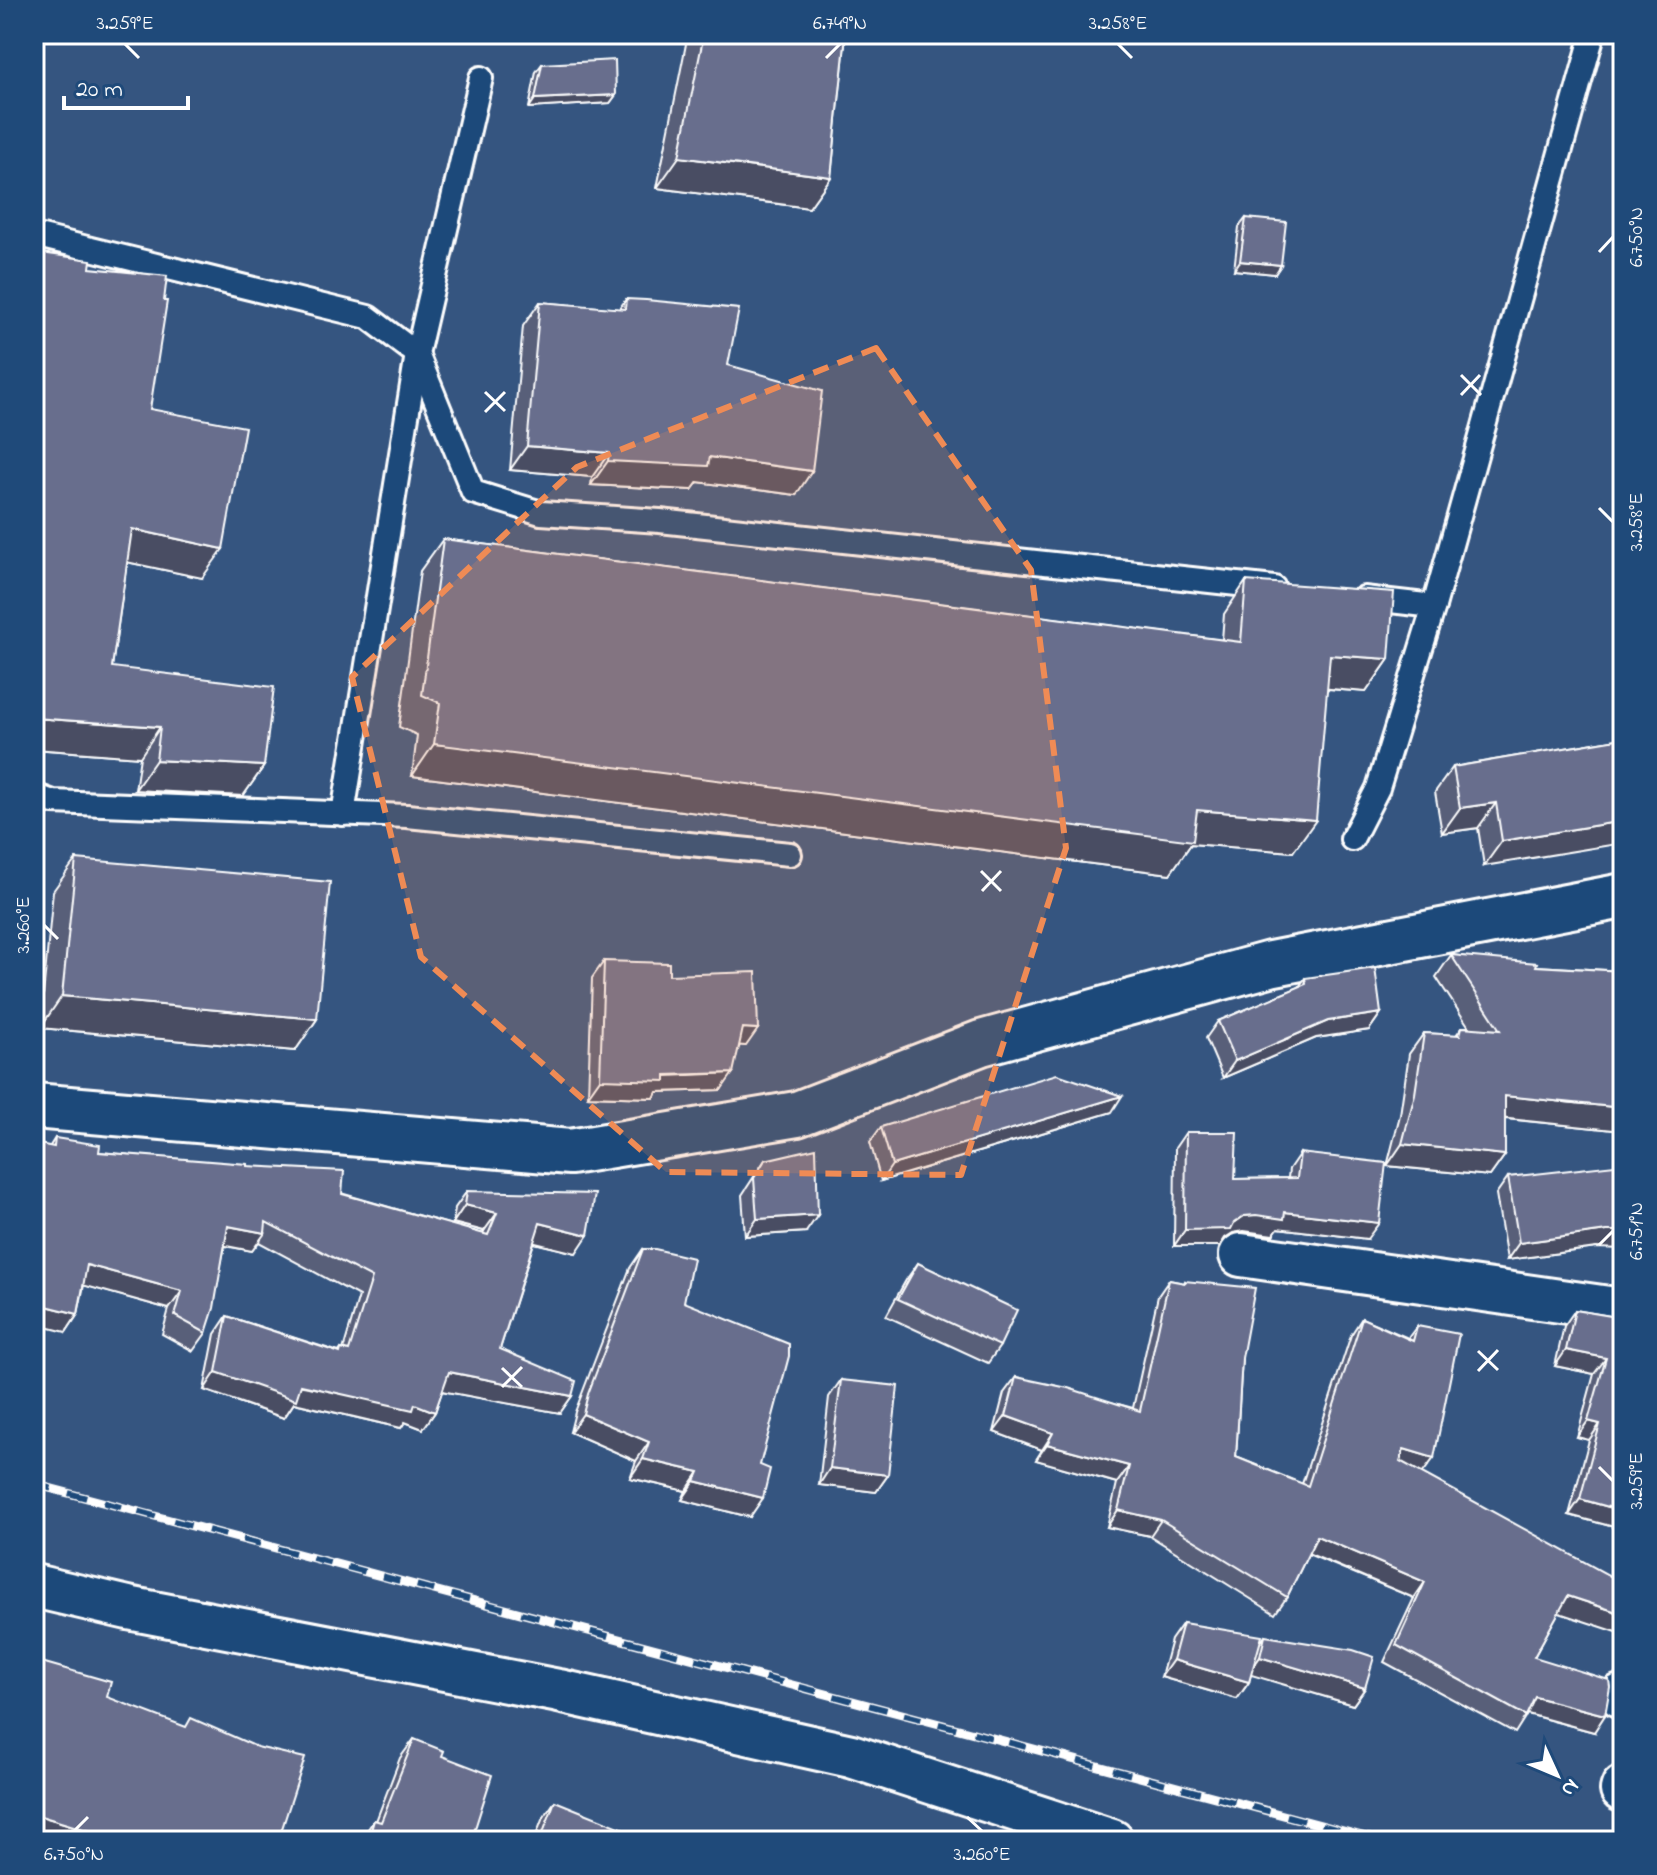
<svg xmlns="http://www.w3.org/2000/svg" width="1657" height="1875" font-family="'Indie Flower',sans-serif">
	<rect width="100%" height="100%" fill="#355580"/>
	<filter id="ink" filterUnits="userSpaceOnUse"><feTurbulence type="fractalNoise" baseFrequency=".0125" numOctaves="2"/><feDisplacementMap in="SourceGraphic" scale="16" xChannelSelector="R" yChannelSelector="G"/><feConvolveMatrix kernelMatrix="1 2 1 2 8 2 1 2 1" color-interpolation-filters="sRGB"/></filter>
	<g filter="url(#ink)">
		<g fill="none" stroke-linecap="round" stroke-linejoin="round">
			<g stroke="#fff" stroke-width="28">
				<g id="lane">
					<path d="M34 235 368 317 417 354 473 492 541 513 660 521 1274 588"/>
					<path d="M1364 598 1434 606"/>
					<path d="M34 795 53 802 407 816 790 854"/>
					<path d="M343 814 417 354 481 78"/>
					<path d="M1352 839 1378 788 1434 606 1593 34"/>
				</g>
			</g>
			<g stroke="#fff" stroke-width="48">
				<g id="street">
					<path d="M1241 1255 1623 1310"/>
					<path d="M34 1586 128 1608 559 1691 851 1756 1112 1841"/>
					<path d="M1621 1696H1623"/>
					<path d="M1622 1790 1623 1787"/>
				</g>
			</g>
			<g stroke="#fff" stroke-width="50">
				<path id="secondary" d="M34 1106 570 1152 797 1114 981 1043 1270 964 1623 896"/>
			</g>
			<use href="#lane" stroke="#1f4a7a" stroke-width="22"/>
			<use href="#street" stroke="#1f4a7a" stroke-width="42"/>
			<use href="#secondary" stroke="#1f4a7a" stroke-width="44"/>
			<g stroke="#fff" stroke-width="9">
				<path id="rail" d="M34 1484 1381 1841"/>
			</g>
			<use href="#rail" stroke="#1f4a7a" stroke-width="6" stroke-dasharray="18" stroke-linecap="butt"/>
		</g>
		<g fill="#595f79" stroke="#fff" stroke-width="2">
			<path d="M688 34H846L831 177 809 208 657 188Z"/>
			<path d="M542 64 616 95 610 103 529 108 536 72Z"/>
			<path d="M1246 218 1281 265 1275 274 1234 270 1239 227Z"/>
			<path d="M90 268 150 409 202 578 127 562 112 667 264 766 243 796 135 790 140 757 34 749Z"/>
			<path d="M626 299 728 365 796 495 698 482 692 490 591 485 592 477 510 470 523 326 540 302 619 309Z"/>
			<path d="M443 539 1222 640 1224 614 1246 581 1389 659 1366 692 1327 689 1293 852 1191 844 1170 874 412 776 417 735 399 727 420 571Z"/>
			<path d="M1623 738 1484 866 1478 828 1442 833 1435 792 1453 767Z"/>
			<path d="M76 859 317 1019 295 1051 40 1028 53 891Z"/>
			<path d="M1451 955 1536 966 1623 971V1131L1505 1119V1155L1490 1176 1387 1166 1400 1115 1409 1054 1424 1033 1456 1035 1462 1027H1469L1436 977Z"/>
			<path d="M604 961 746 1046 740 1045 721 1090 657 1092 654 1098 588 1096 592 978Z"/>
			<path d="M1305 978 1381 1013 1369 1030 1316 1038 1223 1078 1206 1038 1218 1021 1299 987Z"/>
			<path d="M1112 1112 881 1181 870 1142 881 1127Z"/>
			<path d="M1186 1132 1235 1179 1288 1178 1289 1169 1300 1153 1367 1239 1278 1228 1273 1235 1244 1231 1233 1233 1225 1238 1220 1246H1174L1175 1148Z"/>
			<path d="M55 1138 99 1152 247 1166 483 1234 484 1231 453 1223 455 1208 467 1191 576 1253 534 1243 500 1349 572 1396 560 1413 442 1391 435 1412 423 1429 405 1422 401 1428 294 1403 284 1418 204 1390 215 1334 227 1316 339 1352 341 1349 343 1350 359 1296 259 1242 252 1251 225 1246 206 1333 193 1351 162 1334 169 1309 84 1285 78 1314 66 1332 50 1146Z"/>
			<path d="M765 1160 806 1232 745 1236 742 1195Z"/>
			<path d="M1508 1177 1596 1248 1507 1260 1496 1194Z"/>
			<path d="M643 1249 760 1465 750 1517 682 1500 686 1491 630 1478 636 1461 570 1432 575 1412 630 1268Z"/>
			<path d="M918 1263 1000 1346 988 1363 886 1316 906 1280Z"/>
			<path d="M1169 1280 1184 1283 1185 1281 1242 1358 1236 1457 1302 1484 1351 1335 1362 1318 1408 1338 1417 1326 1423 1474 1558 1613 1534 1657 1594 1732 1527 1714 1515 1733 1384 1662 1414 1598 1308 1554 1287 1597 1275 1614 1150 1536 1107 1527 1117 1483 1036 1460 1042 1450 994 1432 1004 1393 1016 1377 1133 1408 1158 1296Z"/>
			<path d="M1575 1310 1623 1318 1614 1527 1569 1515 1589 1440 1577 1437 1594 1374 1555 1366 1564 1326Z"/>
			<path d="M841 1380 888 1475 876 1492 819 1485 829 1397Z"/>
			<path d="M1183 1623 1260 1643 1265 1636 1365 1688 1353 1705 1251 1674 1249 1682 1237 1699 1161 1677 1171 1640Z"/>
			<path d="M414 1739 442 1756 471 1841H360L374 1820 376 1821 400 1758Z"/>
			<path d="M555 1801 617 1841H534L542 1820Z"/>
		</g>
		<g fill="#484d63" stroke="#fff" stroke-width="2">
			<path d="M616 95 610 103 529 108 535 99Z"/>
			<path d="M679 157 831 177 809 208 657 188Z"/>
			<path d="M1240 261 1281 265 1275 274 1234 270Z"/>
			<path d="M527 446 609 453 592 477 510 470Z"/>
			<path d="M710 457 812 471 796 495 698 482 692 490 591 485 608 461Z"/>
			<path d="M132 529 223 549 202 578 112 559Z"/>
			<path d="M1330 655 1389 659 1366 692 1307 687Z"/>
			<path d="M34 718 160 727 140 757 34 749Z"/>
			<path d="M434 744 1197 810 1316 820 1293 852 1191 844 1170 874 412 776Z"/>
			<path d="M156 760 264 766 243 796 135 790Z"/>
			<path d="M1496 803 1478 828 1442 833 1460 808Z"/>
			<path d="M1623 821V843L1484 866 1502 841Z"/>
			<path d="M62 996 317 1019 295 1051 40 1028Z"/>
			<path d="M1381 1013 1369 1030 1316 1038 1223 1078 1235 1061 1328 1021Z"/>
			<path d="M743 1028 758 1029 746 1046 732 1045Z"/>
			<path d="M733 1073 721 1090 657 1092 654 1098 588 1096 600 1079Z"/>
			<path d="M1122 1096 1112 1112 881 1181 892 1165Z"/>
			<path d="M1505 1096 1623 1108V1131L1490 1117Z"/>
			<path d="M1402 1144 1505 1155 1490 1176 1387 1166Z"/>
			<path d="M465 1205 497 1213 484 1231 453 1223Z"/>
			<path d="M1285 1212 1379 1223 1367 1239 1278 1228 1273 1235 1244 1231 1233 1233 1225 1238 1220 1246H1174L1185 1230 1234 1223 1244 1216Z"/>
			<path d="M818 1215 806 1232 745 1236 757 1219Z"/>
			<path d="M540 1223 588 1235 576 1253 527 1241Z"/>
			<path d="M228 1226 265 1233 252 1251 216 1244Z"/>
			<path d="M1607 1231H1623V1249L1596 1248 1507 1260 1519 1243Z"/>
			<path d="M87 1265 182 1291 169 1309 75 1283Z"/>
			<path d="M34 1303 78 1314 66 1332 34 1324Z"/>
			<path d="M1566 1350 1606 1358 1594 1374 1555 1366Z"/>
			<path d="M216 1372 415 1404 435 1412 423 1429 405 1422 401 1428 294 1403 284 1418 204 1390Z"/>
			<path d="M449 1372 572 1396 560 1413 436 1390Z"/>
			<path d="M583 1414 649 1442 636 1461 570 1432Z"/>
			<path d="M1006 1416 1053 1433 1042 1450 994 1432Z"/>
			<path d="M1588 1421 1600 1424 1589 1440 1577 1437Z"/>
			<path d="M1047 1444 1129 1466 1117 1483 1036 1460Z"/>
			<path d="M1404 1449 1434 1458 1422 1474 1393 1466Z"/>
			<path d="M643 1459 699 1472 686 1491 630 1478Z"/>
			<path d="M830 1468 888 1475 876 1492 819 1485Z"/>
			<path d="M695 1481 763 1498 750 1517 682 1500Z"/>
			<path d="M1580 1499 1623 1511V1514L1614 1527 1569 1515Z"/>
			<path d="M1118 1510 1161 1520 1150 1536 1107 1527Z"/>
			<path d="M1317 1536 1425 1582 1414 1598 1305 1552Z"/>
			<path d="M1568 1596 1623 1614V1634L1556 1612Z"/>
			<path d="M1260 1657 1365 1688 1353 1705 1248 1674Z"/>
			<path d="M1173 1660 1249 1682 1237 1699 1161 1677Z"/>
			<path d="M1535 1697 1605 1715 1594 1732 1524 1713Z"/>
			<path d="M34 1814 123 1841H47L34 1837Z"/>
		</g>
		<g fill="#676e8d" stroke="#fff" stroke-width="2">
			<path d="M704 34H846L831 177 679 157Z"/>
			<path d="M615 60 616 95 535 99 542 64Z"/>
			<path d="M1246 218 1286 222 1281 265 1240 261Z"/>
			<path d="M34 252 91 260 90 268 167 276 164 301H167L150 409 245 427 223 549 132 529 112 667 274 687 264 766 156 760 160 727 34 718Z"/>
			<path d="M626 299 646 300 739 309 728 365 822 391 812 471 710 457 708 466 608 461 609 453 527 446 540 302 625 309Z"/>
			<path d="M443 539 1241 642 1246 581 1394 592 1389 659 1330 655 1316 820 1197 810 1193 841 434 744 440 703 422 695Z"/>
			<path d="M1623 738V821L1502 841 1496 803 1460 808 1453 767Z"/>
			<path d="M76 859 330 882 317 1019 62 996Z"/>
			<path d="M1451 955 1537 963 1536 966 1623 971V1108L1505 1096V1155L1402 1144 1415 1094 1424 1033 1460 1035 1462 1027 1500 1030Z"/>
			<path d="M604 961 669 963V975L756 972 758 1029 743 1028 733 1073 666 1075V1081L600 1079Z"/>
			<path d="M1375 968 1381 1013 1328 1021 1235 1061 1218 1021 1306 984 1305 978Z"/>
			<path d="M1057 1074 1122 1096 892 1165 881 1127Z"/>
			<path d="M1186 1132H1237L1235 1179 1297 1178 1300 1153 1386 1163 1379 1223 1285 1212 1284 1219 1256 1215 1244 1216 1234 1223 1231 1229 1185 1230Z"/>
			<path d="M55 1138 100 1145 99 1152 247 1164V1166L344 1171 342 1194 488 1235 497 1213 465 1205 467 1191 595 1194 588 1235 540 1223 500 1349 576 1381 572 1396 449 1372 435 1412 415 1404 413 1410 301 1385 296 1400 216 1372 227 1316 340 1353 341 1349 349 1351 372 1278 266 1222 265 1233 228 1226 214 1308 206 1333 175 1316 182 1291 87 1265 78 1314 34 1303V1143L54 1147Z"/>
			<path d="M816 1148 818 1215 757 1219 754 1178 765 1160Z"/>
			<path d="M1623 1164V1231H1607L1519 1243 1508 1177Z"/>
			<path d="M643 1249H655L693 1258 684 1302 789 1344V1356L760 1465 770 1469 763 1498 695 1481 699 1472 643 1459 649 1442 583 1414 588 1394Z"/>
			<path d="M918 1263 1017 1310 1000 1346 898 1299Z"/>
			<path d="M1169 1280 1185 1283V1281L1255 1288 1242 1358 1236 1457 1308 1486 1362 1318 1413 1341 1417 1326 1459 1334 1434 1458 1404 1449 1400 1461 1623 1583V1614L1568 1596 1534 1657 1609 1680 1610 1687 1605 1715 1535 1697 1526 1716 1396 1645 1425 1582 1317 1536 1287 1597 1161 1520 1118 1510 1129 1466 1047 1444 1053 1433 1006 1416 1016 1377 1068 1388 1140 1411Z"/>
			<path d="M1575 1310 1623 1318V1511L1580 1499 1600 1424 1588 1421 1606 1358 1566 1350Z"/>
			<path d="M841 1380 898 1386 888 1475 830 1468Z"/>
			<path d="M1183 1623 1262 1636 1249 1682 1173 1660Z"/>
			<path d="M1265 1636 1353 1650 1374 1657 1365 1688 1260 1657Z"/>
			<path d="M38 1661 111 1682 107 1697 186 1727 191 1718 257 1747 305 1758 278 1841H123L34 1814V1676Z"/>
			<path d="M414 1739 444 1751 442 1756 492 1775 471 1841H368L374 1820 381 1822Z"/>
			<path d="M555 1801 622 1828 617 1841H540Z"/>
		</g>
	</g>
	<path fill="#ef8b55" fill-opacity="0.2" stroke="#ef8b55" stroke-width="6" stroke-dasharray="16 10" stroke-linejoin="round" d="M876 348 1031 570 1066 848 961 1175 666 1172 421 957 352 677 577 467Z"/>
	<path fill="none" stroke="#fff" stroke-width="3" d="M125 44 139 58M1118 44 1132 58M826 58 840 44M1599 252 1613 237M1461 375 1481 395M485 392 505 411M1461 395 1480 375M485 412 505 392M1599 508 1613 522M981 871 1001 891M982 891 1001 871M44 925 58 939M1599 1245 1613 1231M1478 1351 1498 1370M502 1368 522 1387M1478 1371 1498 1350M502 1387 522 1367M1599 1467 1613 1481M967 1817 982 1831M74 1831 88 1817"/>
	<rect width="1657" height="1875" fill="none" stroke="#1f4a7a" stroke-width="88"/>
	<g transform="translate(1557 1775) rotate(134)" stroke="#1f4a7a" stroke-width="6" paint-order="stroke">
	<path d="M0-6L14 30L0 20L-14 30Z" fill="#ffffff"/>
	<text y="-12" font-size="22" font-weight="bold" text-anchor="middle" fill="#ffffff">N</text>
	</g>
	<path d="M64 96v12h124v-12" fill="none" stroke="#ffffff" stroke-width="4"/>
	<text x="76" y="96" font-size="24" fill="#ffffff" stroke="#1f4a7a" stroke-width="6" paint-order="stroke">20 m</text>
	<rect x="44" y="44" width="1569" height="1787" fill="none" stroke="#fff" stroke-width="3"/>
	<g font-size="20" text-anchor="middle" fill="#fff">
		<text x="125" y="29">3.259°E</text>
		<text x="840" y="29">6.749°N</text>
		<text x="1118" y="29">3.258°E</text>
		<text transform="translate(1635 237) rotate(-90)" y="7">6.750°N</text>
		<text transform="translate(1635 522) rotate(-90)" y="7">3.258°E</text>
		<text transform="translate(22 925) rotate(-90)" y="7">3.260°E</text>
		<text transform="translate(1635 1231) rotate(-90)" y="7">6.751°N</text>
		<text transform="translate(1635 1481) rotate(-90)" y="7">3.259°E</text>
		<text x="74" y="1860">6.750°N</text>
		<text x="982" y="1860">3.260°E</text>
	</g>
</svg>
